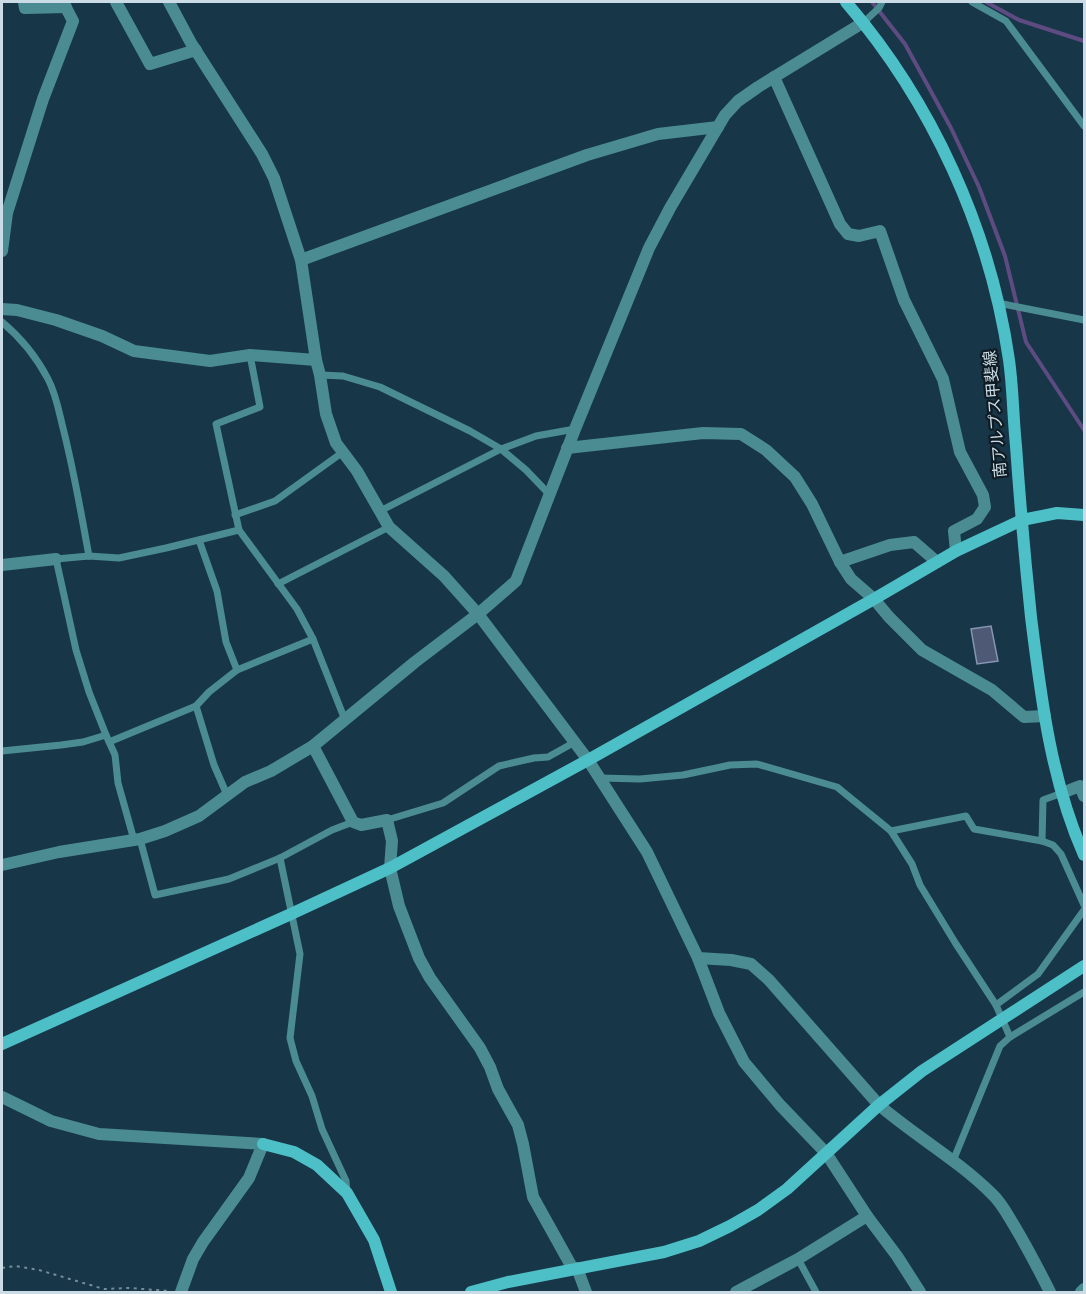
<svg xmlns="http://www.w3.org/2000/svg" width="1086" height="1294" font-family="'Work Sans','Noto Sans JP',sans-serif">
	<rect width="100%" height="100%" fill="#173647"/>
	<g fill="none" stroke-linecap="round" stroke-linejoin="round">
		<g stroke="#5e4b82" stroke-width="4">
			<path d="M872 2 905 44 951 128 979 187 1005 256 1026 342 1084 430"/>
			<path d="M986 2 1019 20 1084 41"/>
		</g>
	</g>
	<path fill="#4e5a75" stroke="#8693b1" stroke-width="1.5" d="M991 626 998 661 977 664 971 629Z"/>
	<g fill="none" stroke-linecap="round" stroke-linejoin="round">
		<path stroke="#758d9a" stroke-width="2" stroke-dasharray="3 4.5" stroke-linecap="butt" d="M2 1268 15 1266 39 1270 104 1289 129 1288 170 1291"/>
		<g stroke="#4a8c91" stroke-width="7">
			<path d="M972 2 1006 21 1084 126"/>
			<path d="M864 22 879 8 882 2"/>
			<path d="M998 303 1084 320"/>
			<path d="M2 322C20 337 37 358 48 379 56 394 59 412 63 428 74 471 81 513 89 556"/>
			<path d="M250 355 260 407 216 424 239 530 297 609 313 639 345 720"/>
			<path d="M320 375 343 376 380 387 470 431 501 449 526 470 549 494"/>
			<path d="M380 511 501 449 536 436 575 429"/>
			<path d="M235 515 275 501 343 452"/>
			<path d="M199 540 217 591 226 642 237 670"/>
			<path d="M278 584 389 527"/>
			<path d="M196 706 214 765 227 795"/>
			<path d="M109 742 196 706 209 692 237 670 313 639"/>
			<path d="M2 751 61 745 83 742 106 735"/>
			<path d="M600 778 640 779 683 775 730 765 757 764 837 787 891 831 966 816 974 829 1042 841 1043 800 1062 793"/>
			<path d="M387 820 443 803 499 766 534 758 548 757 575 742"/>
			<path d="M891 831 912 864 920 885 956 944 996 1005"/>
			<path d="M140 839 155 895 229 879 280 858 332 830 353 822"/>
			<path d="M134 840 118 783 115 755 106 735 89 692 76 650 56 559 89 556 119 558 166 548 239 530"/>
			<path d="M1042 841 1053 845 1061 854 1084 905"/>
			<path d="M280 858 300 954 290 1038 296 1061 312 1096 322 1129 346 1181 347 1193"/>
			<path d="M1010 1037 996 1005 1038 974 1084 910"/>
			<path d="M953 1161 1000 1046 1010 1037 1084 992"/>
			<path d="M798 1259 816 1292"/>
		</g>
		<g stroke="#4a8c91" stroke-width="12">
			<path d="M24 2 25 8 66 7"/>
			<path d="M116 2 150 64 196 50"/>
			<path d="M169 2 191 43 262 154 274 178 301 260 316 360 320 375 326 414 336 443 357 471 389 527 444 576 478 614 588 760 647 852 698 958 719 1013 744 1062 780 1105 826 1153 867 1216 897 1256 920 1292"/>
			<path d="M774 77 840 224 848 234 859 236 880 231 904 300 943 379 960 452 983 495 985 507 977 519 954 531 956 551"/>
			<path d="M2 251 7 213 43 99 73 21 63 2"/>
			<path d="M301 260 587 155 658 134 718 127"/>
			<path d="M2 309 17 310 56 320 102 336 134 351 210 361 250 355 316 360"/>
			<path d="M567 448 703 433 741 434 766 450 795 477 812 504 840 562 851 579 874 599 889 617 922 650 992 690 1024 717 1045 716"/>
			<path d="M840 562 890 545 914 542 937 562"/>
			<path d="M2 565 56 559"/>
			<path d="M313 746 353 822 361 825 387 820 392 841 390 868 399 906 419 958 430 978 480 1048 490 1067 498 1089 518 1125 523 1144 533 1197 573 1269"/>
			<path d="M1062 793 1080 786 1084 796"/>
			<path d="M2 865 59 852 140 839 165 831 199 816 245 782 271 771 313 746 415 662 478 614 516 581 575 429 649 248 670 208 725 115 738 101 758 87 864 22"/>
			<path d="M698 958 731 960 751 964 769 980 879 1105C915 1136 958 1160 992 1194 1002 1203 1008 1216 1015 1227 1028 1249 1039 1270 1050 1292"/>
			<path d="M2 1097 51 1121 99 1134 263 1144 249 1178 203 1242 193 1259 181 1292"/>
			<path d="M577 1268 586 1292"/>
			<path d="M736 1292 798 1259 867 1216"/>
			<path d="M1081 1292 1084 1289"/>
		</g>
		<g stroke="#4dbfc7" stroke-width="12">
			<path d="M846 2C932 102 990 229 1009 360 1013 388 1013 417 1016 446 1020 503 1025 560 1031 617 1041 698 1051 781 1084 855"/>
			<path d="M2 1044 291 914 390 868 588 760 874 599 956 551 1022 520 1057 513 1084 515"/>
			<path d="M263 1144 294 1152 317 1165 347 1193 374 1240 391 1292"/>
			<path d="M471 1292 508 1282 664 1252 699 1241 730 1226 758 1210 787 1189 879 1105 922 1071 1084 966"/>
		</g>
	</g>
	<g text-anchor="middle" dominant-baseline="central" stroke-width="4.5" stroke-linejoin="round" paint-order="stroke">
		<g font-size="16" fill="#cbdce7" stroke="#0f1c24">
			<text transform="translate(995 414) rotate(-95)">南アルプス甲斐線</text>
		</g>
	</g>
	<rect width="1086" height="1294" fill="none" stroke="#cbdce7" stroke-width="6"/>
</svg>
